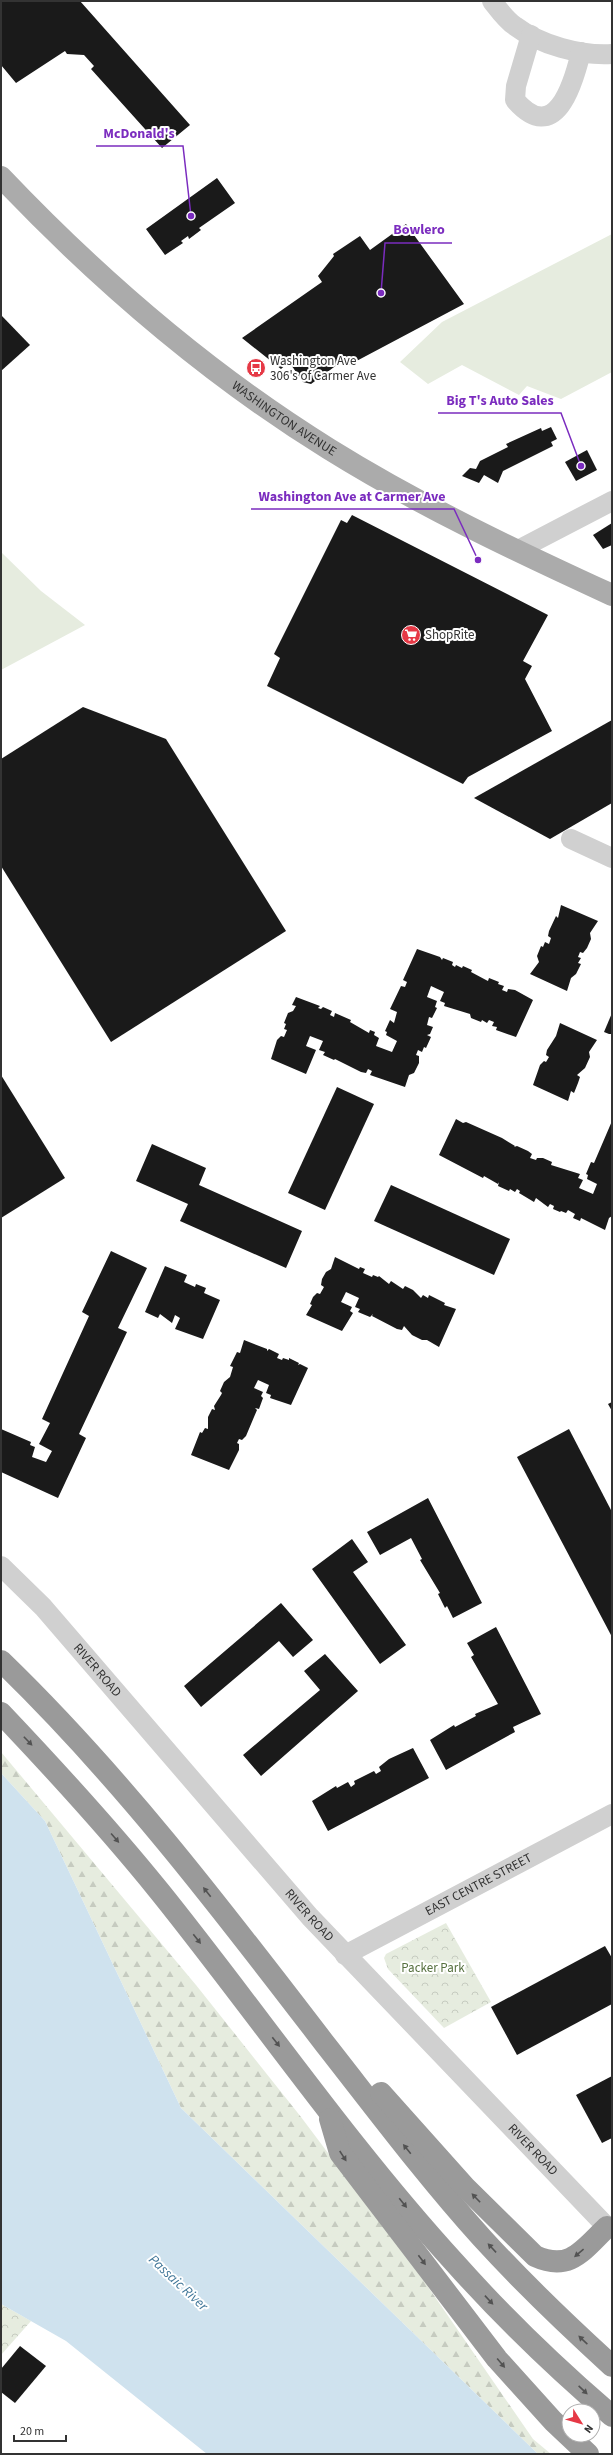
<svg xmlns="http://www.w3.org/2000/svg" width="613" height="2455" font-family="'Source Sans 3',sans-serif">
	<defs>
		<pattern id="forest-firs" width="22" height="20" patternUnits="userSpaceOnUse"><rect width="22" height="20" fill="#e6ecdf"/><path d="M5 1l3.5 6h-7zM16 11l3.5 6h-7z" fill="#c6cbc0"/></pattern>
		<pattern id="park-crowns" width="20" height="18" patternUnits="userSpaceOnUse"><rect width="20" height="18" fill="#e6ecdf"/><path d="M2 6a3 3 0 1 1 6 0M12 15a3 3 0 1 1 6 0" fill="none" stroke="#c6cbc0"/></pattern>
	</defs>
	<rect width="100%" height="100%" fill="#fff"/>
	<g fill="#e6ecdf">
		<path d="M612 234V372L561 399 527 386 519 395 462 365 428 384 400 362 442 322Z"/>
		<path d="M1 552 41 591 85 625 1 670Z"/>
	</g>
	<path fill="url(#forest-firs)" d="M1 1752 196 1985 301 2117 424 2281 533 2439 551 2454H538L181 2108 45 1821 1 1773Z"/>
	<g fill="url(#park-crowns)">
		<path d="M446 1923 491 2002 444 2028 388 1969 384 1958 386 1954Z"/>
		<path d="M1 2304 31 2321 1 2355Z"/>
	</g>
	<path fill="#cfe2ee" d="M1 1773 45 1821 181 2108 538 2454H207L66 2341 1 2304Z"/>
	<g fill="#1a1a1a">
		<path d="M1 1H80L190 125 162 148 91 69 94 66 84 55 67 54 65 51 16 83 1 65Z"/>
		<path d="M217 178 235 203 199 228 201 230 189 239 188 236 181 241 183 243 165 255 146 229Z"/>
		<path d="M406 224 464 304 349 365 345 359 311 384 303 382 289 362 281 369 242 338 322 282 318 276 334 256 333 254 360 236 370 250Z"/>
		<path d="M1 315 30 345 1 371Z"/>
		<path d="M551 427 557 439 551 442 553 446 503 471 498 483 484 475 479 483 462 476 470 468 476 469 480 461 508 447 506 444 541 428 542 431Z"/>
		<path d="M587 450 597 470 576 481 565 462Z"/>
		<path d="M352 515 548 615 523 661 532 666 525 679 552 731 468 777 463 784 267 686 280 658 274 654 341 520 347 523Z"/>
		<path d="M612 523V545L603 549 593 535Z"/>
		<path d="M83 707 166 739 286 931 111 1042 1 866V759Z"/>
		<path d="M612 720V803L550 839 474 798Z"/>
		<path d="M561 905 598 921 590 933 591 939 587 948 583 953 580 952 578 957 581 958 578 963 581 964 576 974 571 978 567 991 530 974 539 962 537 956 541 946 543 947 545 942 549 944 551 938 548 936 549 931 556 916 558 918Z"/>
		<path d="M417 949 440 957 442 960 443 958 453 962 452 965 455 967 456 965 462 968 463 966 472 970 471 972 486 980 488 981 489 978 499 982 498 984 504 986 502 990 507 992 508 989 515 990 533 1000 516 1037 496 1030 497 1027 492 1026 494 1022 489 1020 487 1023 482 1020 481 1022 471 1018 470 1014 444 1006 445 1003 440 1001 444 992 431 986 427 997 437 1001 435 1007 437 1008 432 1018 429 1017 427 1025 433 1027 430 1034 427 1035 431 1037 426 1048 424 1047 422 1052 418 1050 416 1055 419 1056V1063L414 1073 409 1075 405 1087 370 1075 372 1071 368 1069 366 1073 361 1072 335 1059 334 1060 323 1055 325 1052 319 1050 323 1041 310 1036 306 1046 316 1050 306 1074 271 1059 277 1040 281 1036 284 1037 287 1030 284 1029 286 1024 284 1023 288 1013 293 1011 296 1006 292 1005 296 997 320 1006 318 1008 321 1009 323 1007 332 1011 330 1015 334 1017 335 1013 351 1020 350 1022 369 1033 370 1030 375 1032 374 1035 379 1038 376 1046 392 1052 397 1041 386 1035 387 1032 385 1031 390 1020 394 1023 397 1012 390 1009 401 986 405 987 407 982 403 980Z"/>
		<path d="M612 1013V1034H609L604 1032Z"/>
		<path d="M560 1023 597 1040 589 1052 590 1057 585 1068 577 1075 580 1077 578 1083 574 1093 571 1091 568 1101 533 1085 540 1065 544 1061 546 1062 549 1057 546 1055 547 1050 556 1036Z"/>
		<path d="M1 1075 65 1178 1 1218Z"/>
		<path d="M337 1087 374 1104 325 1210 288 1193Z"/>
		<path d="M456 1119 463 1123 466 1122 502 1138 515 1146 514 1147 517 1146 528 1151 532 1154 530 1158 536 1160 537 1158H543L552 1162 551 1165 580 1174 578 1178 583 1180 579 1188 593 1194 597 1184 587 1179 588 1175 586 1174 591 1162 594 1163 612 1121V1216L609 1218 605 1230 581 1218 580 1221 573 1218 575 1214 568 1210 566 1213 561 1211 560 1212 553 1209 554 1206 550 1204 548 1207 536 1198 534 1202 519 1193 520 1191 517 1189 515 1192 510 1189 509 1191 498 1186 499 1182 498 1184 484 1176 483 1178 439 1155Z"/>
		<path d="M152 1144 206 1168 199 1185 302 1231 286 1268 180 1221 188 1204 136 1181Z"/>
		<path d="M391 1185 510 1239 494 1275 374 1221Z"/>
		<path d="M111 1251 147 1268 118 1328 127 1332 79 1434 86 1438 58 1498 1 1472V1429L31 1442 30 1445 35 1447 32 1457 46 1462 52 1451 39 1444 50 1423 42 1419 89 1316 82 1312Z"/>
		<path d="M335 1257 359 1269 360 1267 365 1269 363 1273 372 1277 373 1275 378 1277 379 1276 389 1284 391 1281 403 1289 405 1286 413 1290 421 1298 423 1295 428 1298 429 1295 445 1303 444 1305 456 1309 439 1347 427 1340H422L412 1335 404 1326 402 1330 397 1329 372 1316 373 1314 370 1317 358 1312 360 1309 355 1307 359 1298 346 1292 341 1302 352 1307 350 1311 353 1313 342 1331 306 1315 312 1305 310 1304 313 1297 317 1293 320 1294 324 1287 321 1285 322 1279 326 1272 331 1269Z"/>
		<path d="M165 1266 187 1275 184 1282 195 1287 196 1284 206 1288 204 1293 220 1300 203 1339 175 1329 180 1318 175 1315 172 1323 160 1314 158 1318 145 1312Z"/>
		<path d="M244 1340 267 1349V1351L269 1349 279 1354 277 1358 282 1360 283 1358 289 1360V1358L299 1363 298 1365 300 1364 308 1368 291 1405 270 1398 271 1395 266 1393 269 1385 258 1380 254 1388 263 1392 261 1396 263 1398 259 1409 255 1408 257 1410 246 1436 242 1440 239 1439 237 1443 239 1444V1450L229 1470 191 1455 200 1432 202 1433 205 1428 208 1429V1417L212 1409 215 1410 214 1406 221 1395 222 1393 220 1391 224 1382 230 1377 233 1367 230 1366 237 1352 240 1353Z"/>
		<path d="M612 1402V1411L608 1404Z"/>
		<path d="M569 1429 612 1512V1637L517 1457Z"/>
		<path d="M428 1498 482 1603 453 1618 447 1606 445 1608 438 1594 440 1593 420 1560 422 1559 411 1538 380 1555 367 1532Z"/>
		<path d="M352 1539 368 1562 353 1572 406 1645 380 1664 312 1569Z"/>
		<path d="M281 1603 313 1640 293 1657 279 1641 201 1707 184 1686Z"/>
		<path d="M496 1627 541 1714 513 1727 515 1732 446 1770 430 1740 454 1725 455 1727 476 1716 475 1714 498 1704 471 1657 474 1655 467 1643Z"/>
		<path d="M325 1654 358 1691 261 1776 243 1755 320 1690 304 1671Z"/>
		<path d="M413 1748 429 1778 328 1831 312 1801 336 1786 337 1788 348 1782 351 1787 355 1784 354 1781 374 1771 376 1774 381 1771 379 1767 389 1759Z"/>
		<path d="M605 1946 612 1958V2004L517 2055 491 2007Z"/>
		<path d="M612 2076V2138L602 2143 576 2095Z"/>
		<path d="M20 2346 46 2366 15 2403 1 2392V2369Z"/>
	</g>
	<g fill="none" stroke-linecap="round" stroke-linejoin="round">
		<g stroke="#d0d0d0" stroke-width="20">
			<path d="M492 1C499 10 506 20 515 26 540 45 581 56 612 54"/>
			<path d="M531 35 516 86 515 100C555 146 573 85 581 52"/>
			<path d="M518 550 612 501"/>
			<path d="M571 839 612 858"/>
			<path id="s1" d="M1 1566 43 1607 310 1917 607 2227"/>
			<path id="s2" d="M345 1955 612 1814"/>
		</g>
		<path stroke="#ababab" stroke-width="22" id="s3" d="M1 177C99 280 208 374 329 449 419 505 516 551 612 595"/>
		<g stroke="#9a9a9a" stroke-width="22">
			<path d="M1 1661C122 1778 223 1911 325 2044 376 2109 426 2176 482 2238 523 2283 567 2325 612 2366"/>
			<path d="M1 1713C56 1771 110 1830 160 1892 258 2014 348 2146 454 2262 503 2317 556 2368 612 2416"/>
			<path d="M381 2093 465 2187 535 2256C570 2272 583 2250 607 2227"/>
			<path d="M330 2119 340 2153 497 2359 553 2421 588 2454"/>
		</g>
	</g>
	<defs><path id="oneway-solid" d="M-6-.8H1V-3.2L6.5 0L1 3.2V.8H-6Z"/></defs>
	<g fill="#525252">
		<use href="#oneway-solid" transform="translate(28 1741) rotate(46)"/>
		<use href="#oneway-solid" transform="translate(115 1838) rotate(49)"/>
		<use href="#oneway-solid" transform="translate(207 1892) rotate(-128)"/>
		<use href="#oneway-solid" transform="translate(197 1939) rotate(52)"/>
		<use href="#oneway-solid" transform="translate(276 2042) rotate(52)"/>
		<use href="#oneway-solid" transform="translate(407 2149) rotate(-129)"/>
		<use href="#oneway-solid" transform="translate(343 2156) rotate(57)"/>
		<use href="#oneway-solid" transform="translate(476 2198) rotate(-134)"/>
		<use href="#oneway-solid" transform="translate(403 2203) rotate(51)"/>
		<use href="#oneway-solid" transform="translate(492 2248) rotate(-133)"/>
		<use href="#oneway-solid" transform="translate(579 2253) rotate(140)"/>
		<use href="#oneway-solid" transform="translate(422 2260) rotate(53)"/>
		<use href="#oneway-solid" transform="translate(489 2300) rotate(47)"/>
		<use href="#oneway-solid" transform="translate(583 2340) rotate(-137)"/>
		<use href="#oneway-solid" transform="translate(501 2363) rotate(50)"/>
		<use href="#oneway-solid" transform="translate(583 2390) rotate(43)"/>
	</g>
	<defs>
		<g id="bus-disc" transform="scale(1)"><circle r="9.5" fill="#e63946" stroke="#fff"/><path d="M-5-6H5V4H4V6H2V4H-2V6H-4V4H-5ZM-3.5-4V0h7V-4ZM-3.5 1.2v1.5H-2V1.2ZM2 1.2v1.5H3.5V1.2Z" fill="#fff"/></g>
		<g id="supermarket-disc" transform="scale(1)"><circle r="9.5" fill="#e63946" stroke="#fff"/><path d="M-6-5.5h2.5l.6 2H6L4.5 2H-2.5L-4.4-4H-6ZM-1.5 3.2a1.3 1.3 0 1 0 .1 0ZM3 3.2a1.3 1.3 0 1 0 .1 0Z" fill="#fff"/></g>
	</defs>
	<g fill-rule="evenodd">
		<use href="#bus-disc" x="256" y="368"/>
		<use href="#supermarket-disc" x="411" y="635"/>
	</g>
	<g text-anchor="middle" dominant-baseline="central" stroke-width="4" stroke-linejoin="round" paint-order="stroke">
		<g font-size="13" fill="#333" stroke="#fff" text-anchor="start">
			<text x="270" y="361">Washington Ave<tspan x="270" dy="15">306's of Carmer Ave</tspan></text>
			<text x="425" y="635">ShopRite</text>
		</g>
		<g font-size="13" fill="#333" stroke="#fff">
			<text stroke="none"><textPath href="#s3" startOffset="373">WASHINGTON AVENUE</textPath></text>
			<text stroke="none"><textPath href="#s1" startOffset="142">RIVER ROAD</textPath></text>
			<text stroke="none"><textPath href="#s2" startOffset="151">EAST CENTRE STREET</textPath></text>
			<text stroke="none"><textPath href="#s1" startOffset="466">RIVER ROAD</textPath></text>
			<text stroke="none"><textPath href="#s1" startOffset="790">RIVER ROAD</textPath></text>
		</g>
		<g font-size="13" fill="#56703f" stroke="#fff">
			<text x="433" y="1968">Packer Park</text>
		</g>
		<g font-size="14" font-style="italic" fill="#3f7597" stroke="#fff">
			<text transform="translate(178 2283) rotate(43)">Passaic River</text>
		</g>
	</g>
	<path fill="none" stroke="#7b2cbf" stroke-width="1.5" d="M191 216L183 146H96M381 293L385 243H452M581 466L561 413H438M478 560L454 509H251"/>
	<g fill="#7b2cbf" stroke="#fff" stroke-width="1.5">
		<circle cx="191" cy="216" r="4"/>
		<circle cx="381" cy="293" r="4"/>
		<circle cx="581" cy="466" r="4"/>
		<circle cx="478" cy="560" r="4"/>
	</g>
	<g font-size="14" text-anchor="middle" font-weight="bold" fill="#7b2cbf" stroke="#fff" stroke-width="4" stroke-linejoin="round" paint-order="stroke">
		<text x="139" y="138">McDonald's</text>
		<text x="419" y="234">Bowlero</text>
		<text x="500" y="405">Big T's Auto Sales</text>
		<text x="352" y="501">Washington Ave at Carmer Ave</text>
	</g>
	<rect width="613" height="2455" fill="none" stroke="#333333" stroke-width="4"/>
	<g transform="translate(581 2423) rotate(127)"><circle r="19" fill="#ffffff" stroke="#adadad"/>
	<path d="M0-3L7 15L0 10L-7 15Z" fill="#e63946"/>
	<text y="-6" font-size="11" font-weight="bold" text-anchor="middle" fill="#333333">N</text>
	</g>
	<path d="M14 2435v6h52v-6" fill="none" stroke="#333333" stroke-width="2"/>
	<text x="20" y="2435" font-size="12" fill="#333333" stroke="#ffffff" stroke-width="3" paint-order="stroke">20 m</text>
</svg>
